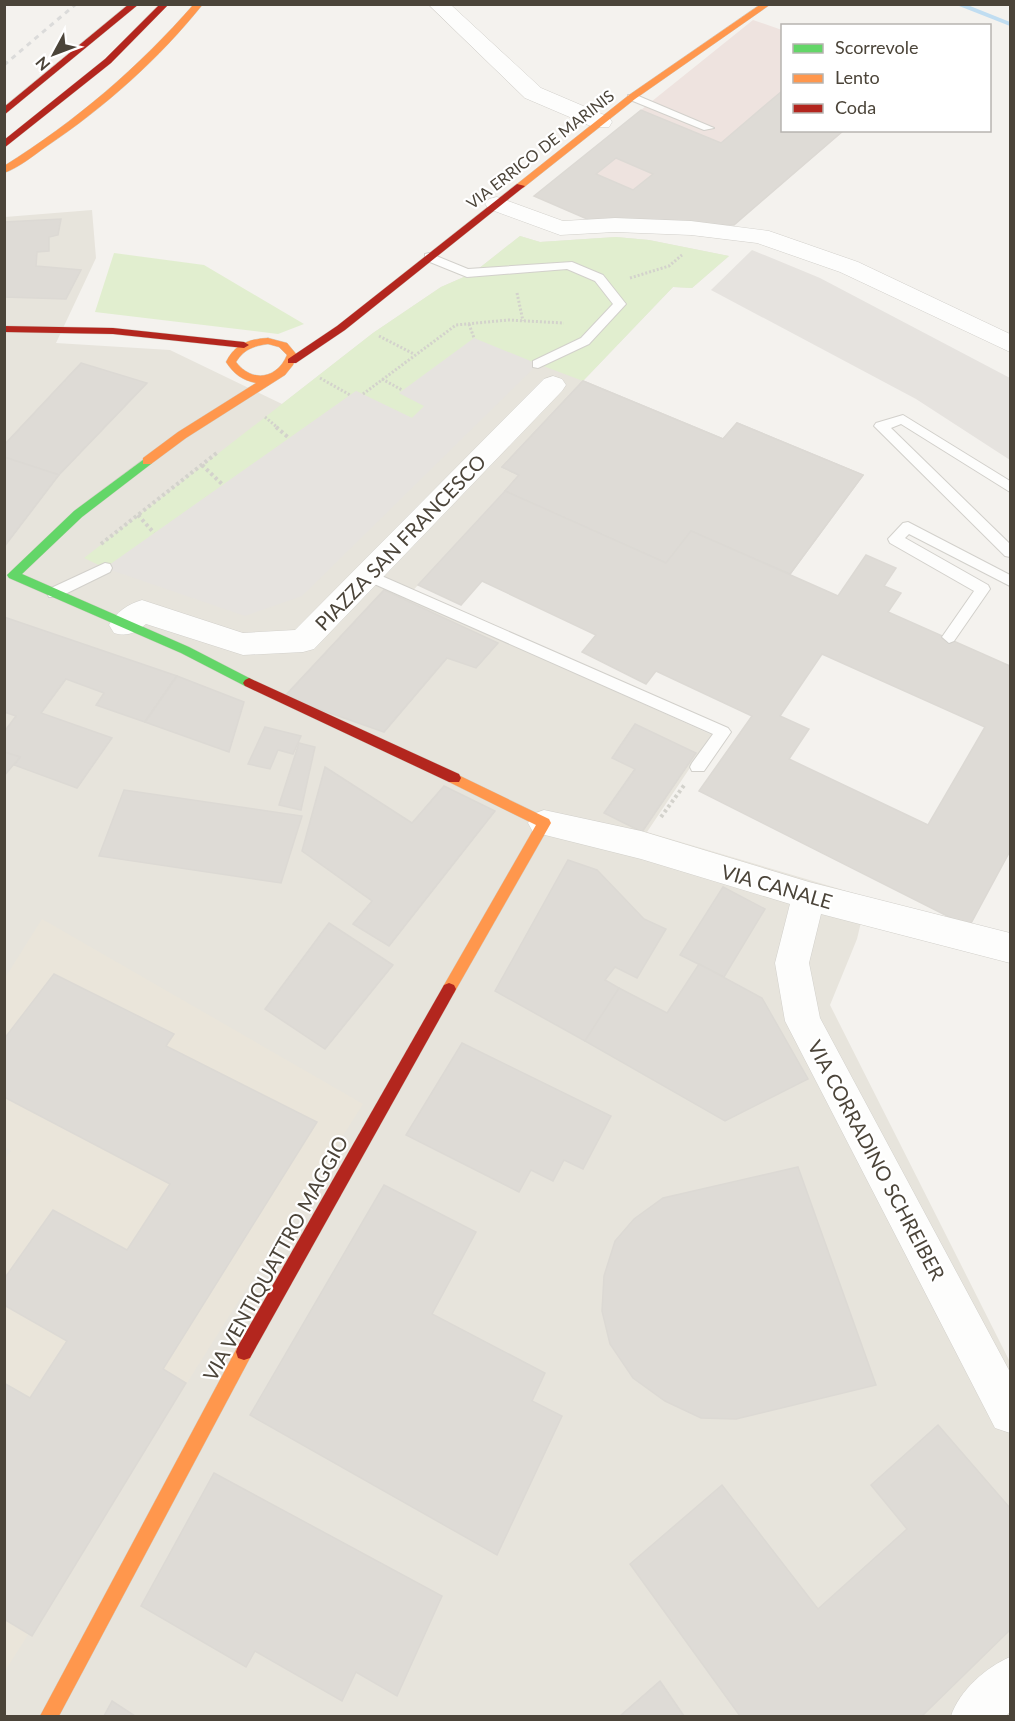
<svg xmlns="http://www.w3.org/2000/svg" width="1015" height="1721" font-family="Lato,sans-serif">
	<rect width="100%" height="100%" fill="#f4f2ee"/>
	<path fill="#e7e4dc" d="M92 210 96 258 56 343 170 350 282 404 373 333 441 287 473 273 520 236 540 242 616 237 649 240 729 256 692 288 673 287 583 381 502 467 519 475 407 597 712 735 647 832 867 897 857 939 830 1005 1010 1362V1716H5V217Z"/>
	<path fill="#eae5da" d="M42 919 363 1104 5 1671 4 1160 11 1151 4 1146 5 978Z"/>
	<path fill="#eee3df" d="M753 20 782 30V130L844 131 734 225 594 222 534 196Z"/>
	<g fill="#e1eecf">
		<path d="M520 236 540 242 616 237 649 240 729 256 692 288 673 287 583 381 538 364 399 393 425 406 412 418 356 391 105 568 84 558 373 333 441 287 473 273Z"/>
		<path d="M114 253 204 265 304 324 278 334 95 312Z"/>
	</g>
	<g fill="#e6e3df">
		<path d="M752 250 820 278 1010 378V460L916 399 711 290Z"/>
		<path d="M474 338 538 364 302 596 245 616 105 568 356 391 412 418 424 406 399 393Z"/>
	</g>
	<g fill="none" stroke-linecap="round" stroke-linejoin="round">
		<path fill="#c0ddf1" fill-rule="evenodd" d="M954 4H965L1010 22V26Z"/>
	</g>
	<g fill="#dedbd6" stroke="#dcd9d4" stroke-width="1.5" fill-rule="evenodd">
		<path d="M782 91V130H844L734 225 594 222 534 196 641 110 721 143ZM616 158 653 174 633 190 596 174Z"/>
		<path d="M61 219 58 235 49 237V251L37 252 36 266 81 270 66 299 4 297V222Z"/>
		<path d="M81 363 147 383 59 475 4 457V445Z"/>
		<path d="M583 381 723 439 737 423 863 475 790 574 691 531 666 563 505 491 519 475 502 467ZM627 452 707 487 659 545 578 507Z"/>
		<path d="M583 381 723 439 737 423 863 475 790 574 691 531 666 563 505 491 519 475 502 467Z"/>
		<path d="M4 457 59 475 4 547Z"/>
		<path d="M505 491 666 563 691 531 838 596 866 555 896 568 884 586 901 593 888 612 1010 666V851L969 927 699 791 752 716 656 671 646 684 582 652 596 635 482 581 461 605 418 585ZM822 654 985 727 928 825 789 759 809 729 780 716Z"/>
		<path d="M384 590 498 643 476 668 447 658 384 732 284 697Z"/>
		<path d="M4 617 177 676 145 722 96 705 104 693 66 679 41 713 112 738 77 788 14 765 20 757 4 752V732L16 716 4 712Z"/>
		<path d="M177 676 244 702 229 752 145 722Z"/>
		<path d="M635 724 696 753 642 832 604 813 635 769 612 758Z"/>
		<path d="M265 727 301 736 293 754 278 750 270 769 248 764Z"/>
		<path d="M299 743 315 747 301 810 279 805Z"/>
		<path d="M4 752 20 757 4 776Z"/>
		<path d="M325 767 412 823 444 786 495 811 389 946 353 924 372 901 302 851Z"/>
		<path d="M124 790 302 816 281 883 99 856Z"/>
		<path d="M568 860 597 870 644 919 666 929 637 978 615 967 605 980 619 988 585 1041 495 991Z"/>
		<path d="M723 887 765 909 724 977 680 955Z"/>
		<path d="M329 923 393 965 325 1049 265 1009Z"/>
		<path d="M699 964 762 998 808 1079 725 1121 585 1041 619 988 667 1013Z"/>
		<path d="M54 974 174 1034 166 1046 317 1122 163 1369 186 1383 32 1636 4 1619V1383L30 1398 67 1341 4 1305V1279L53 1210 127 1250 170 1184 4 1097V1039Z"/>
		<path d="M462 1043 611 1116 583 1169 564 1160 553 1181 531 1170 519 1192 406 1135Z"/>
		<path d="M798 1167 876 1385 736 1419 701 1418 665 1401 633 1378 610 1344 602 1311 604 1276 615 1241 634 1219 663 1198Z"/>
		<path d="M384 1185 476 1232 432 1314 545 1373 532 1401 562 1416 497 1555 250 1415Z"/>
		<path d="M938 1425 1010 1508V1630L922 1716H740L630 1564 722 1485 818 1609 907 1529 871 1485Z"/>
		<path d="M214 1473 442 1596 397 1696 356 1672 342 1701 255 1651 246 1667 141 1606Z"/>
		<path d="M660 1681 684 1716H620Z"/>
		<path d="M112 1701 135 1716H104Z"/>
	</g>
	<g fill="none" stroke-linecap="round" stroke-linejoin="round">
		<g stroke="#d2d0cb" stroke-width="2">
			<g id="lane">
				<path d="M628 95H636L714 128 704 130 628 99Z"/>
				<path d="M429 253 468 269 572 262 603 275 626 304 589 344 538 368 533 367V361L581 338 613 304 595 281 567 269 467 277 425 260V254Z"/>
				<path d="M903 415 1010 481V492L901 424 891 428 1010 544V557L1005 556 874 426 876 423Z"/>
				<path d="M908 522 1010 575V586L909 534 905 538 988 585 990 589 954 641 949 643 942 637 974 591 890 543 888 539 903 523Z"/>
				<path d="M105 563 110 564 112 568 110 572 59 597H49L47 593 49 589Z"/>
				<path d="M368 570 728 728 731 732 704 771H692L690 767 692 763 713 734 363 579 361 575Z"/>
			</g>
		</g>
		<g stroke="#d2d0cb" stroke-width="1">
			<g id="street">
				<path d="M428 4H450L541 88 609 117 612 122 609 127H593L525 98Z"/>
				<path d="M497 197 563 221 615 218 691 221 769 231 858 262 1010 334V352L840 272 757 243 691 235 615 232 560 235 489 209 485 204 489 199Z"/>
				<path d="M553 376 562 379 566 385 562 391 314 649 303 652 243 655 146 624C135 633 128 637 114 633L109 625C116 612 128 604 142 600L243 633 295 630 544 379Z"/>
				<path d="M544 810 641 831 809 882 1010 933V963L821 914 809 963 820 1018 1010 1372V1433L995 1428 785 1021 775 963 790 904 641 859 533 832 528 823 533 814Z"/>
				<path d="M1010 1657V1712L1006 1716H951C959 1691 986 1667 1010 1657Z"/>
			</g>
		</g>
		<g stroke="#d3cfc5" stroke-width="1">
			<path id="fast" d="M147 457 153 461 151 464 82 517 22 574 189 647 253 680 255 683 253 686H245L181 653 9 578 7 575 74 511Z"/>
		</g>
		<g stroke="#d3cfc5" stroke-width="1">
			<g id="slow">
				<path d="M194 4H203C159 59 105 107 47 146 34 155 20 167 4 173V166C76 121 138 68 194 4Z"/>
				<path d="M761 4H771L635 99 523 188H517V184L629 95Z"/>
				<path d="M268 338 287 343 297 355 293 365 285 375 186 438 151 464H143V458L178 432 256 383C242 380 234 374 226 362 235 344 249 339 268 338ZM268 344 279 347 287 355C277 379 252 383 236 362 244 349 254 346 268 344Z"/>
				<path d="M454 773 549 819 551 823 454 993 449 995 444 993 442 989 444 985 536 825 449 782 447 778 449 774Z"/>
				<path d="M244 1344 250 1346 252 1352 250 1358 59 1716H40L238 1346Z"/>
			</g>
		</g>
		<g stroke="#d3cfc5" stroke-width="1">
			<g id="jam">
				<path d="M129 4H139L4 115V107Z"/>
				<path d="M160 4H169L111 63 4 148V140L105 59Z"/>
				<path d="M517 184 525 186 345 330 296 363H288V359L337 326Z"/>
				<path d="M4 326 113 328 244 342 249 345 244 348 113 334 4 332Z"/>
				<path d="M249 678 459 774 461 778 459 782H449L245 686 243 683 245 680Z"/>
				<path d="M449 983 454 985 456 989 454 993 250 1358 244 1360 238 1358 236 1352 238 1346 444 985Z"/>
			</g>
		</g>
		<g stroke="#d3d2cc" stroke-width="3" stroke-dasharray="2 2" stroke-linecap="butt">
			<path d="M630 278 669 266 682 255"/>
			<path d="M517 293 523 321"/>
			<path d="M469 324 474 338"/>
			<path d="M379 336 414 354"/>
			<path d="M320 378 350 395"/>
			<path d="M382 379 402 390"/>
			<path d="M363 394 456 325 508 320 564 323"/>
			<path d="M265 417 278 428"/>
		</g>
		<g stroke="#d3d2cc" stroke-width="4" stroke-dasharray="3 3" stroke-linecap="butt">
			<path d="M276 427 289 438"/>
			<path d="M202 465 223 485"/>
			<path d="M138 515 154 533"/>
			<path d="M101 544 218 452"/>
			<path d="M661 817 685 784"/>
		</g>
		<use href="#lane" fill="#fdfdfc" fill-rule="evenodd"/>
		<use href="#street" fill="#fdfdfc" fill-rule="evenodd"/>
		<use href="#fast" fill="#63d668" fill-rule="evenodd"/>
		<use href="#slow" fill="#ff974d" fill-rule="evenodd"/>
		<use href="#jam" fill="#b3261e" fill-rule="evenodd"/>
		<path stroke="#dbdbda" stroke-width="3" stroke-dasharray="5 5" stroke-linecap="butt" d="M4 65 76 4"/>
	</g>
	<g text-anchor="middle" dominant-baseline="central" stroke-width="4.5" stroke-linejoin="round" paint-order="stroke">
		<g font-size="16" fill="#4b4439" stroke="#fff">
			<text transform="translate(540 149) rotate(-38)">VIA ERRICO DE MARINIS</text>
		</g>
		<g font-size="20" fill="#4b4439" stroke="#fff">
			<text transform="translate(400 542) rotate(-46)">PIAZZA SAN FRANCESCO</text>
			<text transform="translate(777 886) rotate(16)">VIA CANALE</text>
			<text transform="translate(877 1160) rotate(62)">VIA CORRADINO SCHREIBER</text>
			<text transform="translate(275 1258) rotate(-61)">VIA VENTIQUATTRO MAGGIO</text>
		</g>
	</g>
	<rect width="1015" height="1721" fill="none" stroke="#4b4439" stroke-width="12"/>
	<rect x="781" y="24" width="210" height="108" fill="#ffffff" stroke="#b7b4b0" stroke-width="1.5"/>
	<rect x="793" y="44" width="30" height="9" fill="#63d668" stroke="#b7b4b0" stroke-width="1.5"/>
	<text x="835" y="54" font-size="18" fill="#4b4439">Scorrevole</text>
	<rect x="793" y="74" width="30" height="9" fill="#ff974d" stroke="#b7b4b0" stroke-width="1.5"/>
	<text x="835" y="84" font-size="18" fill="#4b4439">Lento</text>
	<rect x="793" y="104" width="30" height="9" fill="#b3261e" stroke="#b7b4b0" stroke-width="1.5"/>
	<text x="835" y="114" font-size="18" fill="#4b4439">Coda</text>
	<g transform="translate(54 54) rotate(229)" stroke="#ffffff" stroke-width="4.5" paint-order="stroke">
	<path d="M0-4.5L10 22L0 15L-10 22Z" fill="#4b4439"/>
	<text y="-9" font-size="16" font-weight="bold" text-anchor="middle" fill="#4b4439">N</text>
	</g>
</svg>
